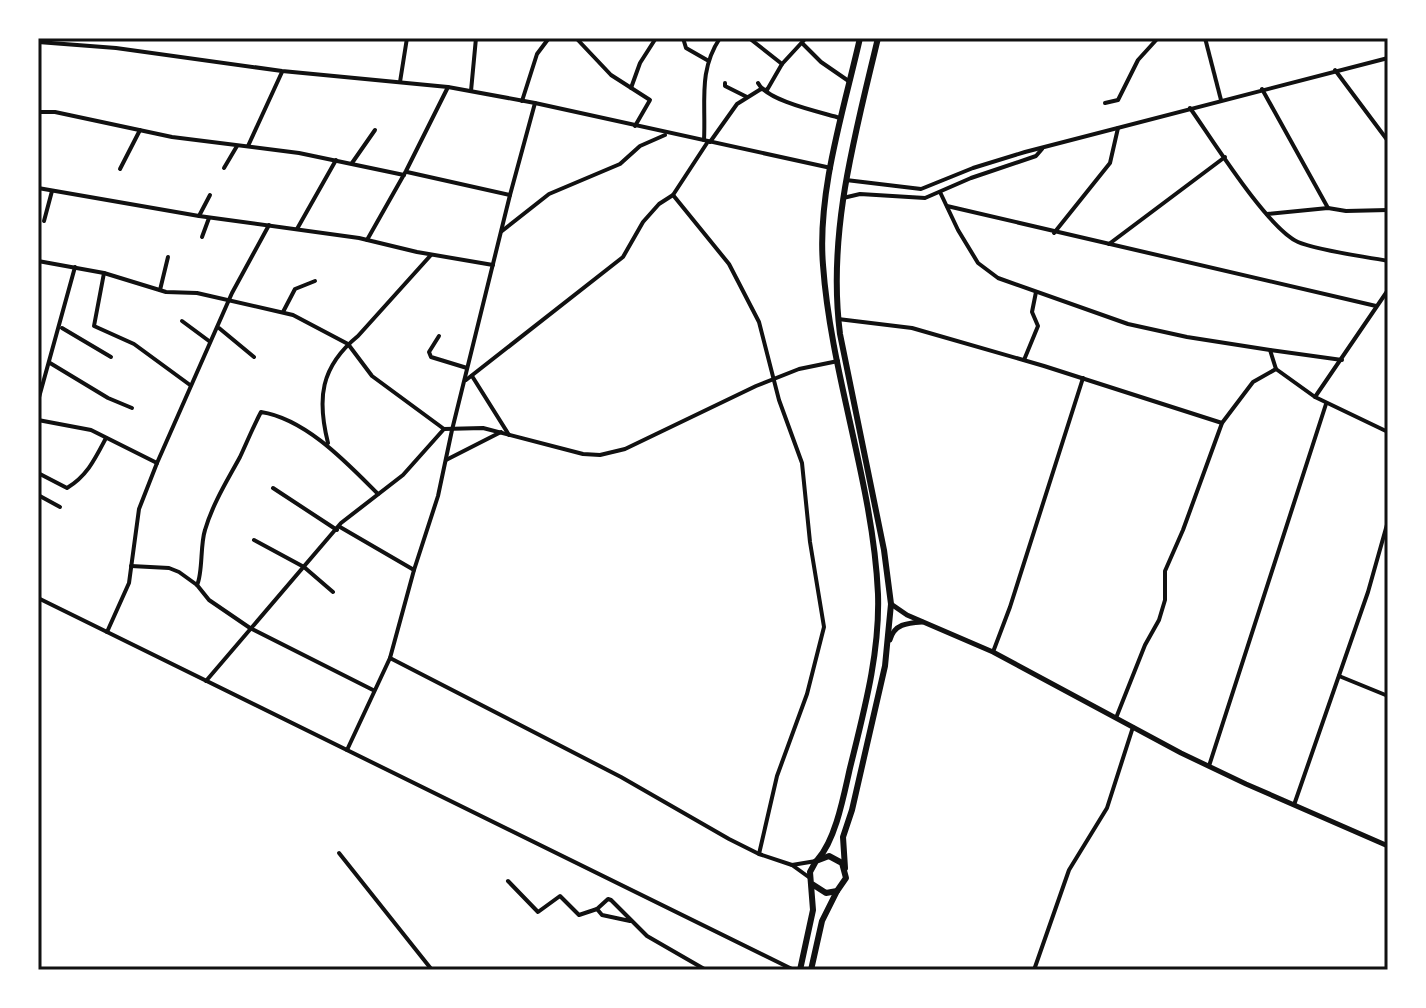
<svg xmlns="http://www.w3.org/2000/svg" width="1426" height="1008" font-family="Spectral,serif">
	<rect width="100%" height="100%" fill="#fff"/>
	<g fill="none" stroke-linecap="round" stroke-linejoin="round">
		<g stroke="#111" stroke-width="4">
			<path d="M576 38 611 75 650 100 635 126"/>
			<path d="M683 38 686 48 707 60"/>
			<path d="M749 38 782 64"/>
			<path d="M1205 38 1221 100"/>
			<path d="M38 42 116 48 282 71 448 87 535 103 831 168"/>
			<path d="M802 43 821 62 850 82"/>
			<path d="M1335 70 1388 141"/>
			<path d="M400 82 407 38"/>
			<path d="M725 83V86L747 97"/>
			<path d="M758 83C767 101 820 112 840 118"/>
			<path d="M631 88 640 63 656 38"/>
			<path d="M1262 89 1328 208"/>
			<path d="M471 91 476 38"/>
			<path d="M522 101 537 54 549 38"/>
			<path d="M1105 103 1118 100 1138 60 1158 38"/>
			<path d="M1190 108C1212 139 1267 228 1298 242 1319 251 1363 256 1388 261"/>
			<path d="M38 112H55L172 137 299 153 404 175"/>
			<path d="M704 140C706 102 698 71 720 38"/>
			<path d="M710 142 737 104 761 89 767 90 782 64 806 38"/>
			<path d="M248 146 282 72"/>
			<path d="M352 163 375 130"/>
			<path d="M224 168 237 146"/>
			<path d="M120 169 140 130"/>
			<path d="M407 172 510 195"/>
			<path d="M846 180 921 189 973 168 1025 152 1388 58"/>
			<path d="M38 188 199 216 359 238 417 252 493 265"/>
			<path d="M940 192 958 230 978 263 998 278 1128 324 1187 337 1270 350 1276 369 1315 397 1388 432"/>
			<path d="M673 195 729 264 759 322 779 400 802 463 810 542 824 627 807 694 777 776 759 854"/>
			<path d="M843 198 860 194 925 198 971 178 1036 156 1042 149"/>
			<path d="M947 206 1376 306"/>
			<path d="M1267 214 1328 208 1346 211 1388 210"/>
			<path d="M199 216 210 195"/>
			<path d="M44 221 52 191"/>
			<path d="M297 229 336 160"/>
			<path d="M502 231 549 194 620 164 640 146 665 135"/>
			<path d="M1054 233 1110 163 1118 128"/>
			<path d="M202 237 209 218"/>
			<path d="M367 240 406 171 448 87"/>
			<path d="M1109 244 1225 157"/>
			<path d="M38 261 104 273 166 292 197 293 293 315 348 344 372 376 444 429 483 428 583 454 600 455 625 449 756 386 799 369 838 361"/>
			<path d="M104 273 94 326 134 344 190 385"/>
			<path d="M160 290 168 257"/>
			<path d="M283 312 295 289 315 281"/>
			<path d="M838 319 912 328 1044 366 1222 423"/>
			<path d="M182 321 209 341"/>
			<path d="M62 328 111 357"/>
			<path d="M219 328 254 357"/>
			<path d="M439 336 429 352 431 357 467 368"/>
			<path d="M1270 350 1342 360"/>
			<path d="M1024 360 1038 326 1032 312 1036 292"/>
			<path d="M50 363 108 398 132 408"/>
			<path d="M472 376 509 435"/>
			<path d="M466 380 623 257 643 222 659 204 673 195 707 143"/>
			<path d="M1315 397 1388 290"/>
			<path d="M38 401 75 267"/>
			<path d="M38 420 91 430 157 463"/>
			<path d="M328 443C317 399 320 367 358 336L431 255"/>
			<path d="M446 460 501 432"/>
			<path d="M38 473 67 488C87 476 95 459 106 438"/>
			<path d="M273 488 337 530"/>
			<path d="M38 495 60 507"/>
			<path d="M340 527 414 570"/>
			<path d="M254 540 304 567 333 592"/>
			<path d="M131 566 169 568 179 572 197 585 209 600 250 628 373 690"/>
			<path d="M197 585C203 573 200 545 205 530 213 503 227 481 240 457 247 442 253 427 261 412 306 419 347 463 378 494"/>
			<path d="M38 598 794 970"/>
			<path d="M107 632 129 583 139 509 157 463 232 293 269 225"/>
			<path d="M993 652 1010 607 1083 378"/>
			<path d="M390 658 621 777 729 839 759 854 792 865 810 878"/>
			<path d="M1339 676 1388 696"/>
			<path d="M206 681 341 523 403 475 444 429"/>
			<path d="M1116 718 1145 645 1159 620 1165 600V571L1183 530 1222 423 1253 382 1276 369"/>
			<path d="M347 750 390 658 414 570 438 496 452 430 510 195 535 103"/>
			<path d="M1209 766 1326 404"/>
			<path d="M1294 805 1368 592 1388 521"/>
			<path d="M339 853 432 970"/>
			<path d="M792 865 816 861"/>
			<path d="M508 881 538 912 560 896 579 915 597 909"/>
			<path d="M630 921 602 915 597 909 608 899 611 900 647 936 706 970"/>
			<path d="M1034 970 1069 870 1107 808 1133 727"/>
		</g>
		<g stroke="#111" stroke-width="5">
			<path d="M891 604 907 615 993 652 1181 753 1246 784 1388 846"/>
			<path d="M890 640C894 624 907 623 922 622"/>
		</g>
		<g stroke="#111" stroke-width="6">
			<path d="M818 859C836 839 844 794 850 768 864 711 880 653 878 594 873 483 831 376 823 265 817 192 844 109 860 38"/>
			<path d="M845 868 843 837 852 810 885 666 891 604 884 550 840 334C827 233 855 135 878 38"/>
			<path d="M800 970 813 910 810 872 816 861 829 856 842 863 846 878 837 891 826 893 812 884"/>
			<path d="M811 970 822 921 837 891"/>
		</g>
	</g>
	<rect width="1426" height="1008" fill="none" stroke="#ffffff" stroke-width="80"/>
	<rect x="40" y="40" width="1346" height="928" fill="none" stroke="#111" stroke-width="3"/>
</svg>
